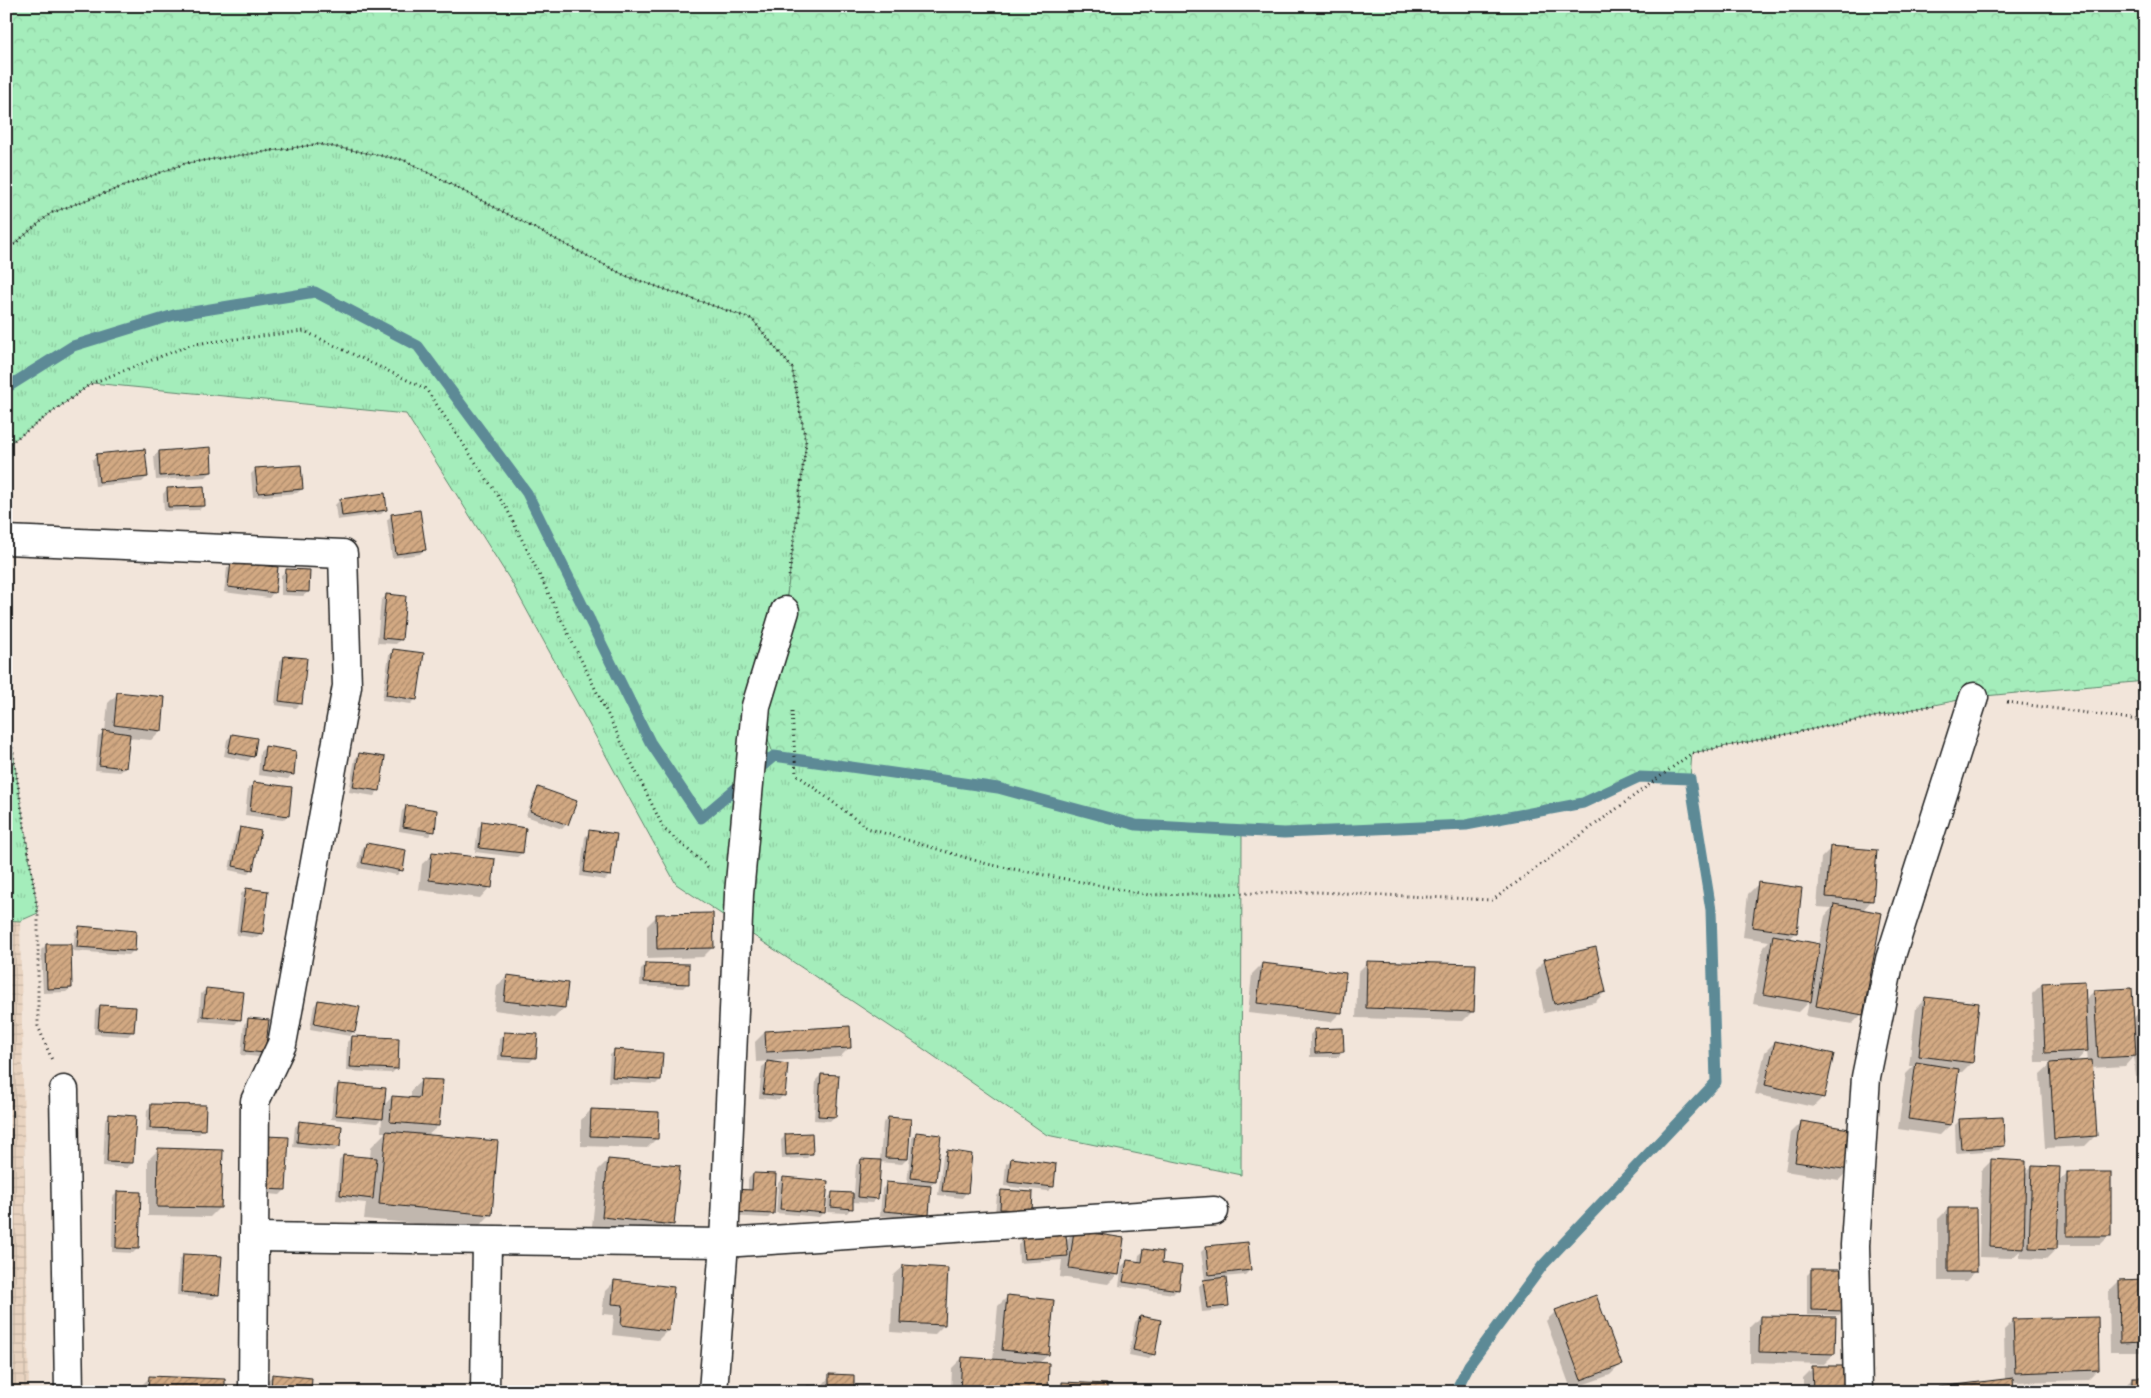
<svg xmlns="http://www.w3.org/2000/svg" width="2151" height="1398" font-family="'Balsamiq Sans',sans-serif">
	<defs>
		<pattern id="industrial-grid" width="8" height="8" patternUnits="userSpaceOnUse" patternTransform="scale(1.25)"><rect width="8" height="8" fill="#e8d3c0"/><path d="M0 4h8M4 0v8" fill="none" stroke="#c6b5a4"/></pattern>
		<pattern id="grass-tufts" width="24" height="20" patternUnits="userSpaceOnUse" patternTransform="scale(1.25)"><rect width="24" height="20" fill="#a4edbb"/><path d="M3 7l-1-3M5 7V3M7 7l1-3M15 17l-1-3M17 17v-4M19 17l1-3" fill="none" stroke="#8dcba0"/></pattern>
		<pattern id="forest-crowns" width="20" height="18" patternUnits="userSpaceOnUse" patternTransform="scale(1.25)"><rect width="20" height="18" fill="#a4edbb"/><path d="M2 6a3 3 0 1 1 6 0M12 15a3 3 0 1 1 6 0" fill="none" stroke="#8dcba0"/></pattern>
		<pattern id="building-hatch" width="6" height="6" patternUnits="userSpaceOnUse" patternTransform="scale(1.25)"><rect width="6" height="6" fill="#d2a983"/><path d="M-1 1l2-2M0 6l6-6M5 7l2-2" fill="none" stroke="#aa896a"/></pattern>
	</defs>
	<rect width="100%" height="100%" fill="#f2e5da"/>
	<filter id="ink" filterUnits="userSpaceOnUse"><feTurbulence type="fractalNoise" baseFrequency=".02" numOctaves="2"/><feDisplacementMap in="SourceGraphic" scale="10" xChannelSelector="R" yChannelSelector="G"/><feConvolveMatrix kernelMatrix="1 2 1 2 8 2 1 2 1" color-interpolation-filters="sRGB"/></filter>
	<g filter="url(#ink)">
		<path fill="url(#industrial-grid)" d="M6 920 20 921 29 1392H6Z"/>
		<g fill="url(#grass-tufts)" stroke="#60846c">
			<path d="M319 144 404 160 626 276 752 319 792 368 806 443 785 611 998 788 1136 825 1242 831 1241 1175 1047 1135 915 1043 676 884 512 583 406 414 92 383 6 446V251L51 213 186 163Z"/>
			<path d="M6 708 38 913 20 921 6 920Z"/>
		</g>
		<path fill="url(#forest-crowns)" stroke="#60846c" d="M6 6H2145V681L1974 697 1692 753 1690 779 1639 777 1583 803 1466 825 1284 833 1136 825 998 788 774 756 756 706 785 611 806 443 792 368 752 319 626 276 404 160 319 144 186 163 51 213 6 251Z"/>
		<g fill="#0003" fill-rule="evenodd">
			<path d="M159 452 211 472 206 477 156 480 154 456Z"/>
			<path d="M97 455 147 477 142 482 95 486 92 460Z"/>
			<path d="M256 469 302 489 297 493 253 497 251 474Z"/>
			<path d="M167 489 204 505 199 510 164 511 163 494Z"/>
			<path d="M340 500 386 510 381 514 337 520 335 505Z"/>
			<path d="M392 515 424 550 420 554 392 558 387 520Z"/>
			<path d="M232 563 276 568 273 593 269 598 224 592 227 568Z"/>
			<path d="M286 571 308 592 303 596 281 595V575Z"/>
			<path d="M386 596 401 639 396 644 377 643 381 600Z"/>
			<path d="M393 651 416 699 411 704 382 700 389 655Z"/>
			<path d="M284 657 301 703 296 708 275 705 279 662Z"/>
			<path d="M118 693 161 730 151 740 128 738 125 768 120 772 95 770 98 736 105 732 108 703Z"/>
			<path d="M232 735 253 756 248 761 224 756 227 740Z"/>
			<path d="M265 747 292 774 288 779 258 775 260 752Z"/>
			<path d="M360 754 384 758 378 791 374 796 349 792 355 759Z"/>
			<path d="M253 784 288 815 283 820 245 815 248 788Z"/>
			<path d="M538 789 567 824 562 829 526 816 534 794Z"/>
			<path d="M407 806 433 831 429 836 399 831 402 811Z"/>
			<path d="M483 823 522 853 517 857 475 852 478 827Z"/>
			<path d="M241 828 252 869 247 874 229 870 236 833Z"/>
			<path d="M590 832 610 875 605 880 580 876 585 837Z"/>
			<path d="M366 844 401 870 397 875 358 868 362 849Z"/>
			<path d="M1831 848 1872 900 1862 911V1014L1852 1024 1806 1016 1809 1002 1799 1012 1753 1004 1763 947 1769 941 1743 937 1748 894 1758 884 1801 889 1796 933 1789 939 1819 945 1825 916 1832 908 1817 907 1821 858Z"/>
			<path d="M433 854 490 887 480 898 419 890 422 864Z"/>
			<path d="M246 889 261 933 257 938 236 935 241 894Z"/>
			<path d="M657 916 713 947 703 957 647 959V926Z"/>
			<path d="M80 928 133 951 129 955 73 951 75 932Z"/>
			<path d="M46 945 71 988 66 992 43 993 41 950Z"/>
			<path d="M1545 960 1605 992 1595 1002 1544 1013 1535 970Z"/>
			<path d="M1368 962 1473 1011 1463 1021 1356 1018 1358 972Z"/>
			<path d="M646 964 688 983 683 988 640 986 641 969Z"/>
			<path d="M1262 964 1341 1012 1331 1022 1248 1013 1252 974Z"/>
			<path d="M507 976 564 1008 554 1018 494 1010 497 986Z"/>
			<path d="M2042 984 2084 1001 2094 991 2133 1019 2139 1012H2145V1075L2136 1076 2133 1057 2125 1066 2091 1068 2095 1136 2085 1146 2045 1148 2040 1074 2053 1062H2035L2032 994ZM2087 1050 2088 1062 2075 1063Z"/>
			<path d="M206 989 240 1019 235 1024 199 1021 201 994Z"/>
			<path d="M1926 998 1972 1062 1962 1072H1958L1950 1125 1940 1135 1898 1129 1906 1074 1914 1066H1909L1916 1008Z"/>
			<path d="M318 1001 354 1031 350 1036 310 1029 314 1006Z"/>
			<path d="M100 1006 133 1031 128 1036 94 1034 95 1011Z"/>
			<path d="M249 1019 264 1052 259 1057 241 1055 244 1024Z"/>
			<path d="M1314 1030 1343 1052 1338 1057H1310V1035Z"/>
			<path d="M765 1032 850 1047 840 1057 756 1062 755 1042Z"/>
			<path d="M504 1034 535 1057 530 1062 498 1060 499 1038Z"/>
			<path d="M352 1037 396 1069 392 1073 346 1071 347 1042Z"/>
			<path d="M1775 1042 1823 1097 1813 1107 1755 1094 1765 1052Z"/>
			<path d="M615 1051 660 1080 656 1084 608 1082 610 1055Z"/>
			<path d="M767 1063 783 1095 779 1100 759 1098 762 1067Z"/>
			<path d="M821 1075 835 1116 830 1121 814 1120 816 1080Z"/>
			<path d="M422 1080 438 1126 427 1136 491 1214 476 1229 364 1219 366 1203 336 1200 339 1161 343 1156 370 1158 371 1147 386 1132H381L382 1118 377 1123 331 1119 334 1090 339 1085 382 1107 392 1097 411 1099V1090Z"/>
			<path d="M152 1105 204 1129 199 1134 146 1132 147 1110Z"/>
			<path d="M591 1110 657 1138 647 1148 581 1146V1120Z"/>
			<path d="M109 1116 132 1163 127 1168 103 1166 105 1120Z"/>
			<path d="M888 1118 907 1159 902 1164 879 1162 877 1198 872 1203 852 1202 851 1208 847 1213 827 1212 828 1198 833 1193 854 1194 856 1165 861 1160 880 1161 883 1123Z"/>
			<path d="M1959 1121 2004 1145 1999 1150 1956 1153 1955 1125Z"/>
			<path d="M300 1122 339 1147 334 1151 293 1147 295 1127Z"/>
			<path d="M1801 1123 1849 1170 1839 1180 1785 1171 1791 1133Z"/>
			<path d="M917 1133 935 1181 930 1186 928 1215 924 1219 880 1216 882 1189 887 1184 912 1186 913 1184 907 1183 912 1138Z"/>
			<path d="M786 1135 811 1154 807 1158 782 1159 781 1140Z"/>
			<path d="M260 1142 285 1190 280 1195 257 1193Z"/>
			<path d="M158 1150 220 1207 210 1217 148 1216V1160Z"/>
			<path d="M948 1152 971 1155 966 1193 962 1198 938 1195 943 1156Z"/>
			<path d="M608 1160 672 1224 662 1234 592 1226 598 1170Z"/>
			<path d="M1011 1160 1053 1187 1048 1191 1004 1186 1006 1164Z"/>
			<path d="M1991 1161 2024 1175 2032 1167 2058 1182 2067 1173 2110 1235 2100 1245H2056V1249L2046 1259 2019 1258 2020 1251 2012 1258 1979 1257 1981 1171Z"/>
			<path d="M753 1174 773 1213 768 1218 728 1216 748 1191V1179Z"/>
			<path d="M783 1178 824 1212 819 1217 776 1213 778 1183Z"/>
			<path d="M1002 1191 1031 1210 995 1213 997 1196Z"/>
			<path d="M117 1193 138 1248 133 1253 112 1252 113 1197Z"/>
			<path d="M1948 1209 1976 1271 1966 1281H1938V1219Z"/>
			<path d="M1074 1232 1118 1274 1108 1284 1060 1277 1062 1260 1019 1263 1018 1244 1023 1239 1065 1241Z"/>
			<path d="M1206 1247 1250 1270 1245 1275 1224 1277 1228 1305 1223 1310 1202 1312 1199 1286 1205 1280 1201 1252Z"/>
			<path d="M1144 1251 1160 1264 1177 1290 1173 1294 1119 1286 1122 1266 1127 1261 1138 1262 1139 1255Z"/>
			<path d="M184 1255 218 1294 213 1299 177 1296 179 1260Z"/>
			<path d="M904 1266 944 1325 934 1335 891 1332 893 1276Z"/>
			<path d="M1812 1270 1843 1310 1839 1315H1807V1275Z"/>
			<path d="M615 1281 668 1330 658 1340 612 1335 614 1315 602 1314 605 1291Z"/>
			<path d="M2119 1281H2145V1352H2110L2109 1291Z"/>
			<path d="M1008 1296 1048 1355 1039 1363 1046 1392H951L952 1368 962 1358 993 1360 998 1306Z"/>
			<path d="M1556 1311 1620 1365 1610 1375 1571 1389 1546 1321Z"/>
			<path d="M1140 1317 1154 1354 1149 1359 1129 1355 1135 1322Z"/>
			<path d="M1760 1317 1834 1354 1824 1364 1750 1362V1327Z"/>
			<path d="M2014 1320 2098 1370 2088 1380 2012 1382 2013 1392H1936L1940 1388 2005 1381 2004 1330Z"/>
			<path d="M1813 1368 1845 1392H1803V1378Z"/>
			<path d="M273 1375 310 1392H267L268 1380Z"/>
			<path d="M830 1376 852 1388 867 1392H803L807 1388H820Z"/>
			<path d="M149 1378 223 1392H139V1388Z"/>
			<path d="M2132 1379 2145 1392H2122V1389Z"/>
			<path d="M1063 1383 1105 1392H1054Z"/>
			<path d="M1783 1389V1392H1768Z"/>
		</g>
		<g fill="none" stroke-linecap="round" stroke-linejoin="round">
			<path stroke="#5d8a96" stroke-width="11" d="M6 388 73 346 174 315 315 292 418 346 527 493 650 742 701 818 774 756 998 788 1136 825 1284 833 1466 825 1583 803 1639 777 1690 779 1711 910 1716 1082 1543 1265 1469 1365 1455 1392"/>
		</g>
		<g fill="url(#building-hatch)" stroke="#1c1c1c">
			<path d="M211 447 212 472 160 476 159 451Z"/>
			<path d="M145 449 148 477 99 482 96 454Z"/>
			<path d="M301 465 303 489 258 493 255 468Z"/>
			<path d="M204 486 205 506 168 507 167 488Z"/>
			<path d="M385 493 387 510 342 516 340 499Z"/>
			<path d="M420 510 426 550 396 554 391 514Z"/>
			<path d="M231 562 278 567 275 593 228 587Z"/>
			<path d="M286 569 310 570 309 592 285 591Z"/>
			<path d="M386 594 406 596 402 640 382 638Z"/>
			<path d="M393 649 424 653 417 700 386 695Z"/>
			<path d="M284 656 307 658 302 704 279 701Z"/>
			<path d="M117 692 165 697 162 731 114 725Z"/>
			<path d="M103 730 130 734 126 768 99 765Z"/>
			<path d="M232 734 257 738 254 757 228 752Z"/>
			<path d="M265 746 296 751 294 775 262 770Z"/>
			<path d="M359 753 385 757 380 791 353 787Z"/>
			<path d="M253 782 292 787 289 816 250 811Z"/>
			<path d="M538 787 577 801 568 825 530 811Z"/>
			<path d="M406 805 437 810 435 832 403 827Z"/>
			<path d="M482 821 526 828 523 853 479 848Z"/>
			<path d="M240 827 261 831 253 870 233 866Z"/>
			<path d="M589 830 617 834 611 876 584 872Z"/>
			<path d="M366 843 406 850 403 871 362 863Z"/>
			<path d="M1830 846 1877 850 1873 901 1826 897Z"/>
			<path d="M432 852 495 859 492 888 429 880Z"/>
			<path d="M1758 882 1802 888 1797 933 1752 927Z"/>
			<path d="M246 888 268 891 263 934 240 931Z"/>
			<path d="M1834 904 1882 913 1863 1015 1816 1006Z"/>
			<path d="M713 913 714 948 657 949 656 914Z"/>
			<path d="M79 926 136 931 135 951 77 947Z"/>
			<path d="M1773 935 1820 944 1811 1002 1763 994Z"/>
			<path d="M46 944H71L72 988 47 989Z"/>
			<path d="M1596 947 1606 992 1554 1004 1544 959Z"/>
			<path d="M1367 961 1476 964 1474 1012 1366 1008Z"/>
			<path d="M645 963 689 964V984L644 982Z"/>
			<path d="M1262 963 1346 973 1342 1013 1257 1003Z"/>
			<path d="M507 975 568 983 565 1008 504 1001Z"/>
			<path d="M2085 981 2088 1051 2045 1053 2042 983Z"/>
			<path d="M206 988 244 992 241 1020 203 1016Z"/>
			<path d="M2132 988 2136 1056 2098 1058 2094 990Z"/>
			<path d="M1925 997 1979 1003 1973 1063 1919 1056Z"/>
			<path d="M318 1000 360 1007 355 1032 314 1024Z"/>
			<path d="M100 1005 136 1007 134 1032 98 1030Z"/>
			<path d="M2145 1010V1061L2139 1011Z"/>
			<path d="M248 1018 269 1020 265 1053 245 1051Z"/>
			<path d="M850 1026 851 1048 766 1052 765 1031Z"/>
			<path d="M1343 1028 1344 1052 1315 1053 1314 1029Z"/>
			<path d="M504 1032 538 1034 536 1058 502 1056Z"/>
			<path d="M352 1036 399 1038 398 1069 350 1067Z"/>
			<path d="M1775 1041 1834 1054 1824 1098 1765 1085Z"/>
			<path d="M614 1049 663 1053 661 1080 612 1077Z"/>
			<path d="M2092 1060 2097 1136 2054 1139 2050 1063Z"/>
			<path d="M767 1061 788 1064 785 1096 763 1094Z"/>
			<path d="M1916 1062 1959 1069 1951 1125 1908 1119Z"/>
			<path d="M821 1074 839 1075 836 1117 818 1116Z"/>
			<path d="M421 1079 443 1080 439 1126 390 1122 392 1096 419 1098Z"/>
			<path d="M338 1084 386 1088 383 1119 335 1115Z"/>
			<path d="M151 1104 206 1105 205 1130 150 1128Z"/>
			<path d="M591 1109 659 1112 658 1139 590 1136Z"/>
			<path d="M109 1114 136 1116 133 1163 107 1162Z"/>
			<path d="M888 1117 911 1119 908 1159 885 1158Z"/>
			<path d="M2003 1117 2005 1146 1961 1149 1959 1119Z"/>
			<path d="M299 1121 342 1126 340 1147 297 1142Z"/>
			<path d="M1801 1121 1856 1130 1850 1170 1795 1162Z"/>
			<path d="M386 1131 498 1141 492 1215 379 1204Z"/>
			<path d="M916 1132 941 1135 936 1181 911 1178Z"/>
			<path d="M812 1133 813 1154 786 1155 785 1134Z"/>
			<path d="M265 1136 289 1137 286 1190 262 1189Z"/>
			<path d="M158 1148 223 1150 221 1208 157 1207Z"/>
			<path d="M947 1150 972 1154 968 1193 942 1191Z"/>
			<path d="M343 1155 377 1158 373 1199 340 1195Z"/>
			<path d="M1011 1158 1056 1164 1054 1187 1008 1182Z"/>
			<path d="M608 1159 680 1166 674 1225 602 1217Z"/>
			<path d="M861 1159 881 1160 878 1199 858 1197Z"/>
			<path d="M1991 1159 2026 1161 2024 1249 1989 1247Z"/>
			<path d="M2032 1166 2060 1167 2057 1249 2029 1248Z"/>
			<rect x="2067" y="1172" width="44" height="64"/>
			<path d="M753 1173 776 1174 774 1214 732 1212 733 1189 752 1190Z"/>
			<path d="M783 1177 828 1181 825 1213 780 1209Z"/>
			<path d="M886 1182 931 1186 929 1215 884 1211Z"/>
			<path d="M1001 1190 1033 1192 1032 1211 1000 1209Z"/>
			<path d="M117 1191 141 1192 139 1249 116 1248Z"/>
			<path d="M832 1192 853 1193V1209L831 1207Z"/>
			<path d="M1948 1208H1976L1977 1272H1948Z"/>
			<path d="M1074 1230 1124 1238 1119 1275 1069 1268Z"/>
			<path d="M1066 1235 1068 1256 1024 1259 1022 1238Z"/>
			<path d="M1248 1242 1251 1270 1209 1275 1206 1246Z"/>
			<path d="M1144 1249 1163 1252 1162 1263 1182 1266 1179 1290 1123 1282 1127 1260 1142 1262Z"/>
			<path d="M183 1254 222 1256 219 1295 181 1292Z"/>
			<path d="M903 1265 948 1268 945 1325 900 1323Z"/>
			<path d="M1811 1269H1845V1311L1811 1310Z"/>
			<path d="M1226 1277 1229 1306 1207 1308 1203 1280Z"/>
			<path d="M2145 1279V1342L2120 1343 2119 1280Z"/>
			<path d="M614 1280 674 1287 669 1331 621 1325 623 1305 612 1304Z"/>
			<path d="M1007 1295 1054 1300 1049 1355 1002 1350Z"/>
			<path d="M1596 1295 1622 1365 1581 1380 1555 1310Z"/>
			<path d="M1140 1316 1161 1320 1155 1355 1133 1350Z"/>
			<path d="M1760 1316 1836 1317 1835 1354 1759 1352Z"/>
			<path d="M2098 1317 2099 1370 2015 1373 2013 1319Z"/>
			<path d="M962 1357 1049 1363 1048 1392H960Z"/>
			<path d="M1812 1366H1846V1392H1813Z"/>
			<path d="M272 1374 312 1378 311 1392H271Z"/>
			<path d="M829 1374 854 1375V1387H869V1392H807V1386L829 1387Z"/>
			<path d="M149 1376 225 1379V1392H148Z"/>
			<rect x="2132" y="1377" width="13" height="15"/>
			<path d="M2013 1378 2014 1392H1939V1387Z"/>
			<path d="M1062 1382 1107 1384V1392H1062Z"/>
		</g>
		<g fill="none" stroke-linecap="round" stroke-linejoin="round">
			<g stroke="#1c1c1c" stroke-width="31">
				<g id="minor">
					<path d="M6 540 343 554 347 686 282 1044 255 1101 253 1392"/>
					<path d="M64 1090 69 1392"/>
					<path d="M254 1237 724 1243 1214 1211"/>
					<path d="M485 1392 487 1241"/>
					<path d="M713 1392 724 1243 739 894 756 706 785 611"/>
					<path d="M1858 1392 1855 1245 1866 1077 1890 959 1974 697"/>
				</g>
			</g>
			<g stroke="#1c1c1c" stroke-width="3" stroke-dasharray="1 4" stroke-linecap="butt">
				<path d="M6 251 51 213 186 163 319 144 404 160 626 276 752 319 792 368 806 443 789 577"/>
				<path d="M6 446 92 383 193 344 304 331 426 389 507 509 664 829 708 867"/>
				<path d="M2007 702 2145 721"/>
				<path d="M6 708 38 913V1026L52 1060"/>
				<path d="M792 711 796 774 867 828 987 864 1149 895 1318 892 1493 900 1692 753 1936 705"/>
			</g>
			<use href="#minor" stroke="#fff" stroke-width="28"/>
		</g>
	</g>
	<rect width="2151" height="1398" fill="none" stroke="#fff" stroke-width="25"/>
	<rect x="12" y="12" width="2126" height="1373" fill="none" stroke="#1c1c1c" stroke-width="2" filter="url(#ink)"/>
</svg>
